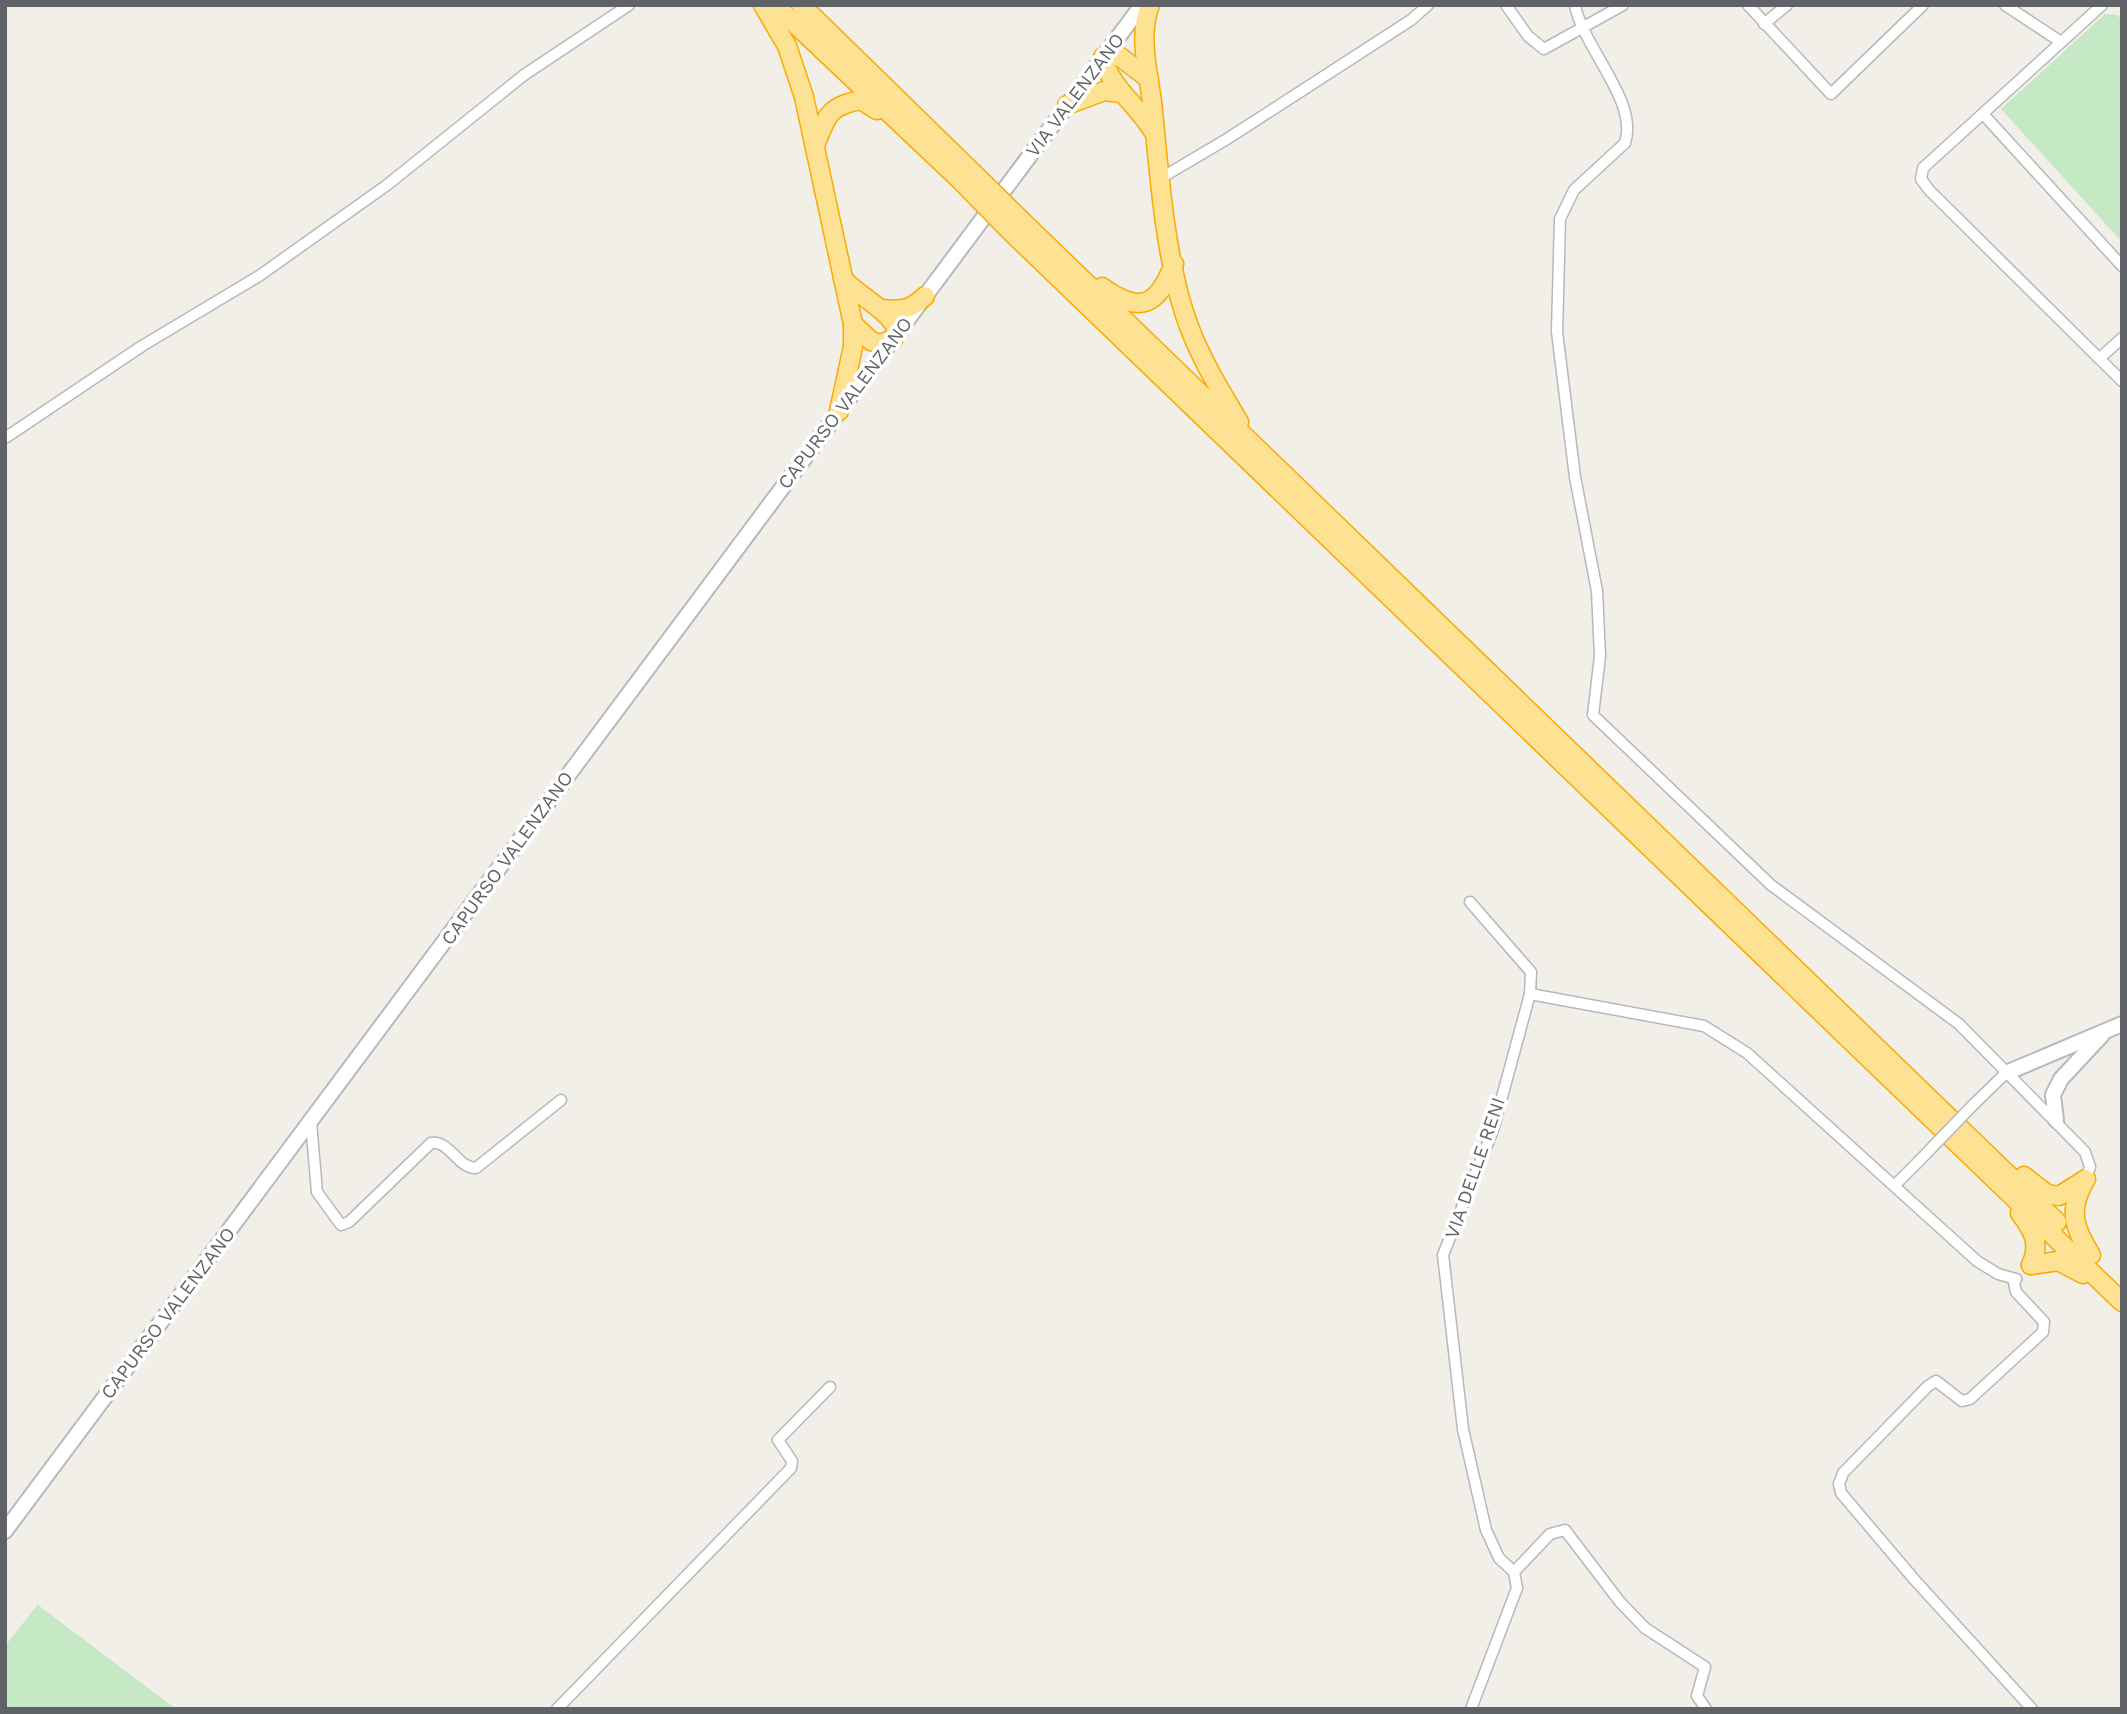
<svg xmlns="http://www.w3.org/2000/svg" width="2127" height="1714" font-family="'Work Sans',sans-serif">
	<rect width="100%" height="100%" fill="#f1efe8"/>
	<g fill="#c5e8c5">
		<path d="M2105 14 2118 15 2122 22V242L2001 109Z"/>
		<path d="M38 1604V1605L176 1709H5V1646Z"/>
	</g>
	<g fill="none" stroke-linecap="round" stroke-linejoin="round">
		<g stroke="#b5b8bc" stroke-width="13">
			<g id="street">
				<path d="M1506 5 1528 36 1544 49 1623 5"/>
				<path d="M1575 5C1583 48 1639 101 1625 143L1574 190 1560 219 1557 332 1575 477 1597 591 1600 656 1593 715 1771 885 1959 1024 2085 1152 2090 1167 2086 1179"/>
				<path d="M1748 5 1831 94 1923 5"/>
				<path d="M2005 5 2061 42"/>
				<path d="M2102 5 1923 168 1921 179 1929 190 2122 381"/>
				<path d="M1764 24 1787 5"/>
				<path d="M1983 114 2122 266"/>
				<path d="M1161 178 1227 139 1411 20 1428 5"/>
				<path d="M2100 358 2122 338"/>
				<path d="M5 438 142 346 259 276 387 185 524 75 629 5"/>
				<path d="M1470 902 1531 972 1530 994 1493 1130 1443 1255 1463 1429 1486 1530 1499 1558 1514 1572"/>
				<path d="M1530 994 1704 1026 1747 1053 1977 1261 1998 1274 2016 1279"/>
				<path d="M1973 1105 2006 1073"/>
				<path d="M311 1122 317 1192 341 1225 349 1222 431 1143C450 1140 457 1168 476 1168L561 1100"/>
				<path d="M1896 1184 1918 1162"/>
				<path d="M2016 1279 2014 1283 2016 1292 2044 1322 2043 1332 1970 1399 1962 1401 1936 1381 1928 1386 1843 1473 1839 1484 1841 1493 1913 1578 2032 1709"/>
				<path d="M557 1709 791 1468 792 1461 778 1440 830 1387"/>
				<path d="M1471 1709 1517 1588 1514 1572 1550 1534 1565 1530 1620 1602 1645 1628 1705 1667 1697 1696 1706 1709"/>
			</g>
		</g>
		<g stroke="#b6babf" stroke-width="18">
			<g id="secondary">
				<path d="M2006 1073 2122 1024"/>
				<path d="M2056 1120 2053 1095 2061 1079 2102 1035"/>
				<path d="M5 1531 1142 5"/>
			</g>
		</g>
		<g stroke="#f9ab00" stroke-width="21">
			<g id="highway">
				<path d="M763 5 787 46 804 97 853 324V347L839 411"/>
				<path d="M775 5 957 177"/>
				<path d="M801 5 967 167"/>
				<path d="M1150 5C1137 38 1150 77 1153 111 1159 173 1165 253 1184 312 1196 351 1218 387 1239 422"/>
				<path d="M1149 79 1119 56 1103 57C1110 88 1137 104 1153 131"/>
				<path d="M1067 105 1104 91 1121 93"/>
				<path d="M816 143C827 115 829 106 861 100L877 110"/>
				<path d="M1022 221 2057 1222"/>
				<path d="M1010 231 2122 1302"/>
				<path d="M843 279C860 297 886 308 897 329L893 339 880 344 871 341 853 324"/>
				<path d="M1102 287C1140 314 1157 307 1174 264"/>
				<path d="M881 309C901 311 911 310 925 296"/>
				<path d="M2024 1176 2047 1194 2059 1196 2086 1179"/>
				<path d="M2084 1182C2068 1211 2074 1228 2091 1255"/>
				<path d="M2020 1213C2033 1230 2041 1244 2031 1265"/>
				<path d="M2031 1265 2058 1261 2083 1274"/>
			</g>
		</g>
		<use href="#street" stroke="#fff" stroke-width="10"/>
		<use href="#secondary" stroke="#fff" stroke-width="14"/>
		<use href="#highway" stroke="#fde293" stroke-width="18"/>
		<g stroke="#b5b8bc" stroke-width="13" stroke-linecap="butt">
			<path id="street-bridge" d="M1918 1162 1973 1105"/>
		</g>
		<g stroke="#f9ab00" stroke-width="21" stroke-linecap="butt">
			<g id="highway-bridge">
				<path d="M967 167 1022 221"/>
				<path d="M957 177 1010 231"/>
			</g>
		</g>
		<use href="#street-bridge" stroke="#fff" stroke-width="10"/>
		<use href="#highway-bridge" stroke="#fde293" stroke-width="18"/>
	</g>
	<g text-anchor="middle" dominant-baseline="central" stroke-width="7" stroke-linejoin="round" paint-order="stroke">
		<g font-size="19" fill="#5f6368" stroke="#fff">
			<text transform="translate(1075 95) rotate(-53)">VIA VALENZANO</text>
			<text transform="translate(845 403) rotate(-53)">CAPURSO VALENZANO</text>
			<text transform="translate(507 858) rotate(-54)">CAPURSO VALENZANO</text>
			<text transform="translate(1475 1168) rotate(-71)">VIA DELLE RENI</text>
			<text transform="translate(168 1313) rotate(-53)">CAPURSO VALENZANO</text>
		</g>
	</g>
	<rect width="2127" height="1714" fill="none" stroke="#5f6368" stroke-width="14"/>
</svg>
